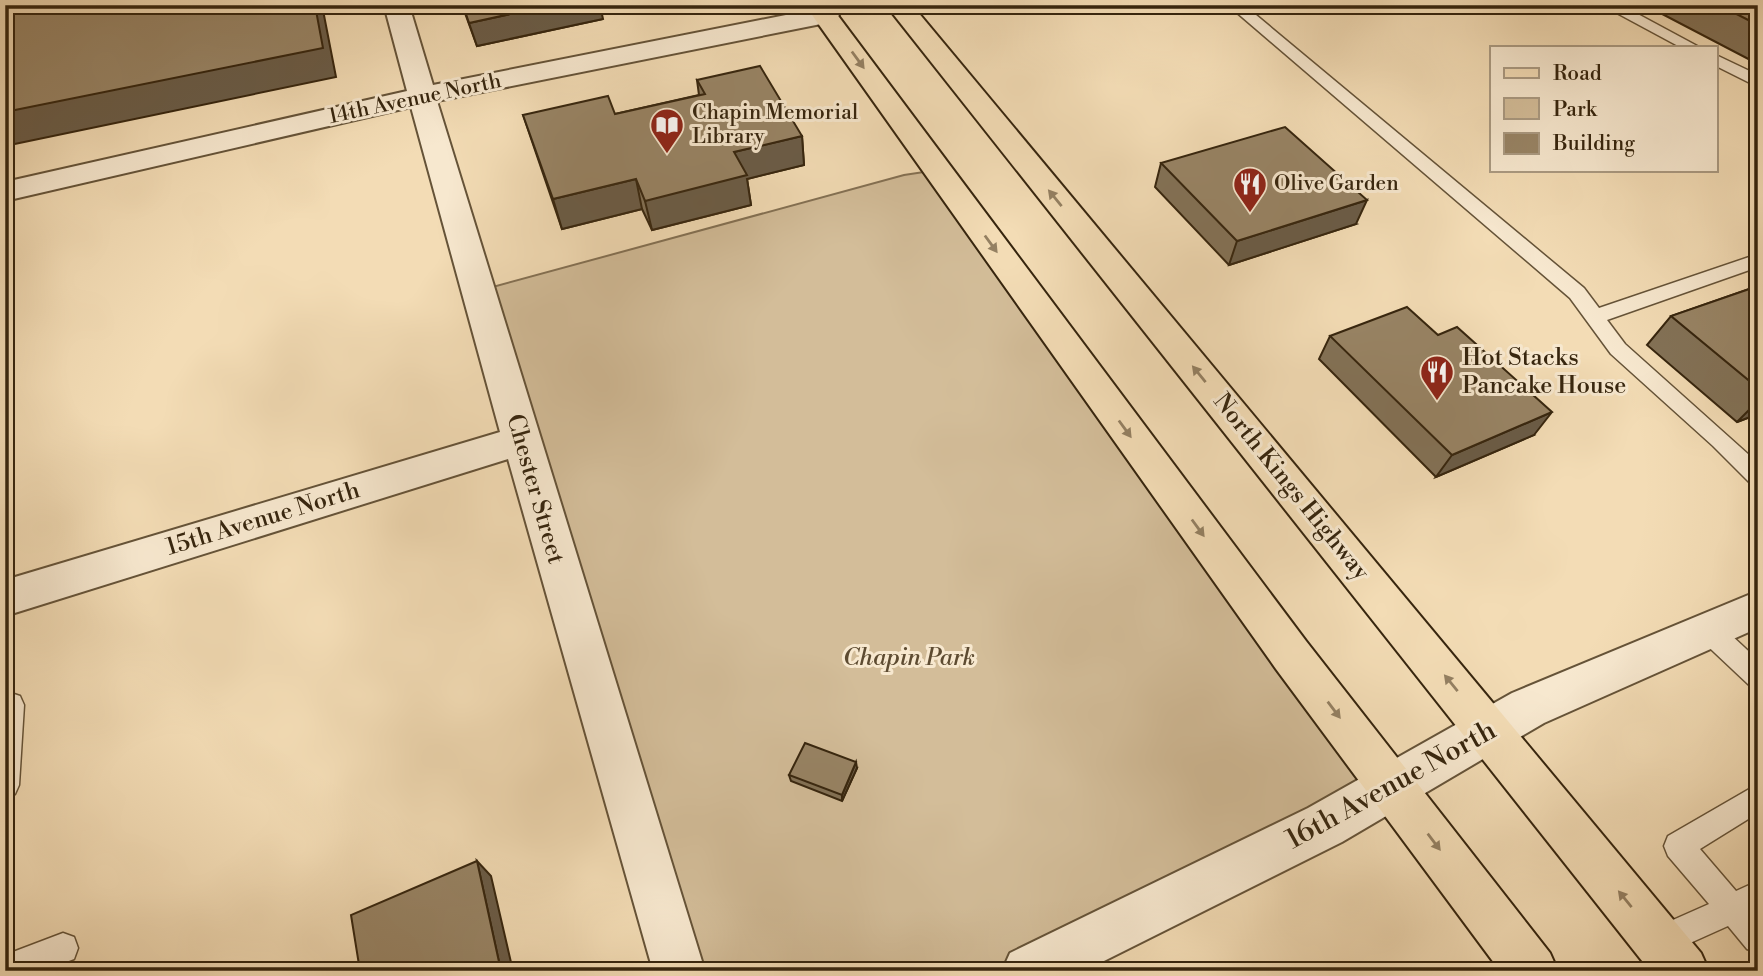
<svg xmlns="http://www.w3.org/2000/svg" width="1763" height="976" font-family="'Libre Bodoni',serif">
	<rect width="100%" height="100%" fill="#f3dcb5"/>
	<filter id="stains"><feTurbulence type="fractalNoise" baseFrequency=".00286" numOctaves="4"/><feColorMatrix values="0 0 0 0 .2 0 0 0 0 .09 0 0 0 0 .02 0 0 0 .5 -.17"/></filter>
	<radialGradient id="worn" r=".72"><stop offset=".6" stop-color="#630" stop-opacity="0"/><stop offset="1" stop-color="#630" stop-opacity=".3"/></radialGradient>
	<path fill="#d3bd99" stroke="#847154" stroke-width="2" d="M937 170 1392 788 1028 971H679L478 291 904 175Z"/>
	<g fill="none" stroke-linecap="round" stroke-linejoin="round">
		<g stroke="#655338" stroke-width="3">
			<g id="service">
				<path d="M1228 5H1244L1584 288 1599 308 1758 254V267L1607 320 1625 344 1758 463V486L1750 483 1713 446 1611 354 1570 298Z"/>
				<path d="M1602 5H1621L1699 47H1680Z"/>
				<path d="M1716 55 1758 75V87L1716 66Z"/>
				<path d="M1707 618 1716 621 1758 660V689L1749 685 1698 637 1694 629 1698 621Z"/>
				<path d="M11 693 20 696 24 705 19 785 15 794 5 798V695Z"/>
				<path d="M1758 784V813L1700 849 1736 891 1758 881V911L1756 912 1758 953 1747 949 1728 926 1659 957 1648 953 1644 942 1648 931 1709 904 1668 856 1664 846 1668 836Z"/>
				<path d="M63 933 74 937 78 948 74 959 43 971H5V955Z"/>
			</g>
		</g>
		<g stroke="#655338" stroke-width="4">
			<path id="minor" d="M384 5H409L433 85 826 7 835 10 839 15 835 20 826 23 437 101 705 971H653L508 459 5 616V580L500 432 411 107 5 201V182L407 91Z"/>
		</g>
		<g stroke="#655338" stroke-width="4">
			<path id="tertiary" d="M1758 591V628L1544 723 1342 842 1084 971H1002L1010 953 1308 808 1512 693Z"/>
		</g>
		<g stroke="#36250e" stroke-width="4">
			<g id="primary">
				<path d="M805 5H830L1306 641 1550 953 1558 971H1500L1276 669Z"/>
				<path d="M886 5H912L1701 953 1709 971H1650Z"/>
			</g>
		</g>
		<use href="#service" fill="#f7e8cf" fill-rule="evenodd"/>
		<use href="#minor" fill="#f7e8cf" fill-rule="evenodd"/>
		<use href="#tertiary" fill="#f7e8cf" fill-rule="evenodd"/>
		<use href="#primary" fill="#f3dcb5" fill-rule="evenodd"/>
	</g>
	<g fill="#837257" stroke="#36250e" stroke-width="2">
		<path d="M462 5 603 19 477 46Z"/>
		<path d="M1645 5H1758V64Z"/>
		<path d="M697 80 802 136 804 165 747 179 751 205 652 230 642 209 562 229 523 115 615 114 699 95Z"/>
		<path d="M1161 163 1356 224 1229 265 1155 187Z"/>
		<path d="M1758 286V414L1737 422 1647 345 1671 316Z"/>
		<path d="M1330 336 1534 435 1436 477 1319 359Z"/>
		<path d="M857 768 842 801 791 781 789 775Z"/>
	</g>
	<g fill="#6a5c47" stroke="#36250e" stroke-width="2">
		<path d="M315 5H322L336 77 5 146V112Z"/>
		<path d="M552 5H600L603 19 477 46 469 23Z"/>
		<path d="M802 136 804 165 747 179 751 205 652 230 645 201 734 152Z"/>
		<path d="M636 179 642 209 562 229 553 199Z"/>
		<path d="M1367 200 1356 224 1229 265 1237 241Z"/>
		<path d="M1758 401V414L1737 422Z"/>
		<path d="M1552 412 1534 435 1436 477 1452 455Z"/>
		<path d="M856 762 857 768 842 801V795Z"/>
		<path d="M477 861 491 876 513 971H501Z"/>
	</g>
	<g fill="#988465" stroke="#36250e" stroke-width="2">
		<path d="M5 5H315L323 48 5 112Z"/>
		<path d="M463 5H552L469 23Z"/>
		<path d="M1719 5H1758V25Z"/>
		<path d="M760 66 802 136 734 152 747 175 645 201 636 179 553 199 523 115 608 96 615 114 705 94 697 80Z"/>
		<path d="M1285 127 1367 200 1237 241 1161 163Z"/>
		<path d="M1758 286V388L1671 316Z"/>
		<path d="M1407 307 1438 335 1457 327 1552 412 1452 455 1330 336Z"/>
		<path d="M805 743 856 762 842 795 789 775Z"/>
		<path d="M477 861 501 971H360L351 915Z"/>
	</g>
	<defs><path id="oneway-solid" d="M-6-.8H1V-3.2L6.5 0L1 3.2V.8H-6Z" transform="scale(1.75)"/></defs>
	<g fill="#948062">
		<use href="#oneway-solid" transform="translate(858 60) rotate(54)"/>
		<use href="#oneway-solid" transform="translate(1055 198) rotate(-129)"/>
		<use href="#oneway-solid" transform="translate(991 244) rotate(54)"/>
		<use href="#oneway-solid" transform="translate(1199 374) rotate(-129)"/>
		<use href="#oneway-solid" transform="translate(1125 429) rotate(54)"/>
		<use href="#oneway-solid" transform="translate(1198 528) rotate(54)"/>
		<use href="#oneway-solid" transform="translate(1451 683) rotate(-129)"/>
		<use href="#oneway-solid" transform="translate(1334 710) rotate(53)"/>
		<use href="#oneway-solid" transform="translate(1434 842) rotate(53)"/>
		<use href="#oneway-solid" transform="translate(1625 899) rotate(-129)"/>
	</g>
	<defs>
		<g id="library-pin" transform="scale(1.75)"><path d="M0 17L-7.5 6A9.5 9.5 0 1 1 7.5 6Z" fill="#8f2418" stroke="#f7e8cf"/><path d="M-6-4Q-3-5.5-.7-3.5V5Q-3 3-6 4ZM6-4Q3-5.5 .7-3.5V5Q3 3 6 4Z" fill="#fff"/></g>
		<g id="restaurant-pin" transform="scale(1.75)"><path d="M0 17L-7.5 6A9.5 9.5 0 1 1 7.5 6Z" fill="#8f2418" stroke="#f7e8cf"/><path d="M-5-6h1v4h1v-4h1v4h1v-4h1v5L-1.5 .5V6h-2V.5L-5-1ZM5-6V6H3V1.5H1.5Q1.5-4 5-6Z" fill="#fff"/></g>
	</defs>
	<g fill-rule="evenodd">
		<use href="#library-pin" x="667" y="125"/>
		<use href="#restaurant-pin" x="1250" y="184"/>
		<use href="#restaurant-pin" x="1437" y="372"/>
	</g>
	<g text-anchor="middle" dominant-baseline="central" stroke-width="6" stroke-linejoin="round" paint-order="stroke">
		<g font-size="21" fill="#36250e" stroke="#f7e8cf">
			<text transform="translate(415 99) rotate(-12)">14th Avenue North</text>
		</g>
		<g font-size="21" fill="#36250e" stroke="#f7e8cf" text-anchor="start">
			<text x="692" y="113">Chapin Memorial<tspan x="692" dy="24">Library</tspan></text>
			<text x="1274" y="184">Olive Garden</text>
		</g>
		<g font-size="24" fill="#36250e" stroke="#f7e8cf" text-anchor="start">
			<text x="1462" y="358">Hot Stacks<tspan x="1462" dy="28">Pancake House</tspan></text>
		</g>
		<g font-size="24" fill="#36250e" stroke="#f7e8cf">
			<text transform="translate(1291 487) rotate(51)">North Kings Highway</text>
			<text transform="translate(535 489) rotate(74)">Chester Street</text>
			<text transform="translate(263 519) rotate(-17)">15th Avenue North</text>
		</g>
		<g font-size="24" font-style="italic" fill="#5d4b31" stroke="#f7e8cf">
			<text x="909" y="658">Chapin Park</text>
		</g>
		<g font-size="28" fill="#36250e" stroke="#f7e8cf">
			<text transform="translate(1391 785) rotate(-29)">16th Avenue North</text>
		</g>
	</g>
	<rect width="1763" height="976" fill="none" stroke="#f3dcb5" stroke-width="28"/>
	<rect x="7" y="7" width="1749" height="962" fill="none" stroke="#36250e" stroke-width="3.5"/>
	<rect x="14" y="14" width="1735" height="948" fill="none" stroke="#36250e" stroke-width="2"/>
	<rect x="1490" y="46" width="228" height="126" fill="#f7e8cf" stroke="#aa9a82" stroke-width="2"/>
	<rect x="1504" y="68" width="35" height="10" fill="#f3dcb5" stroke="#aa9a82" stroke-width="2"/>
	<text x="1553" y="80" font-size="21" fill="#36250e">Road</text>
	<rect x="1504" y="98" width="35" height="21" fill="#d3bd99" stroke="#aa9a82" stroke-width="2"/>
	<text x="1553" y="116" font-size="21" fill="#36250e">Park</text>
	<rect x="1504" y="133" width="35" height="21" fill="#988465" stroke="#aa9a82" stroke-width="2"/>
	<text x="1553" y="150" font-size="21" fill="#36250e">Building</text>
	<rect width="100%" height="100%" filter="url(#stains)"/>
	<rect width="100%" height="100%" fill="url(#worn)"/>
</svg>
